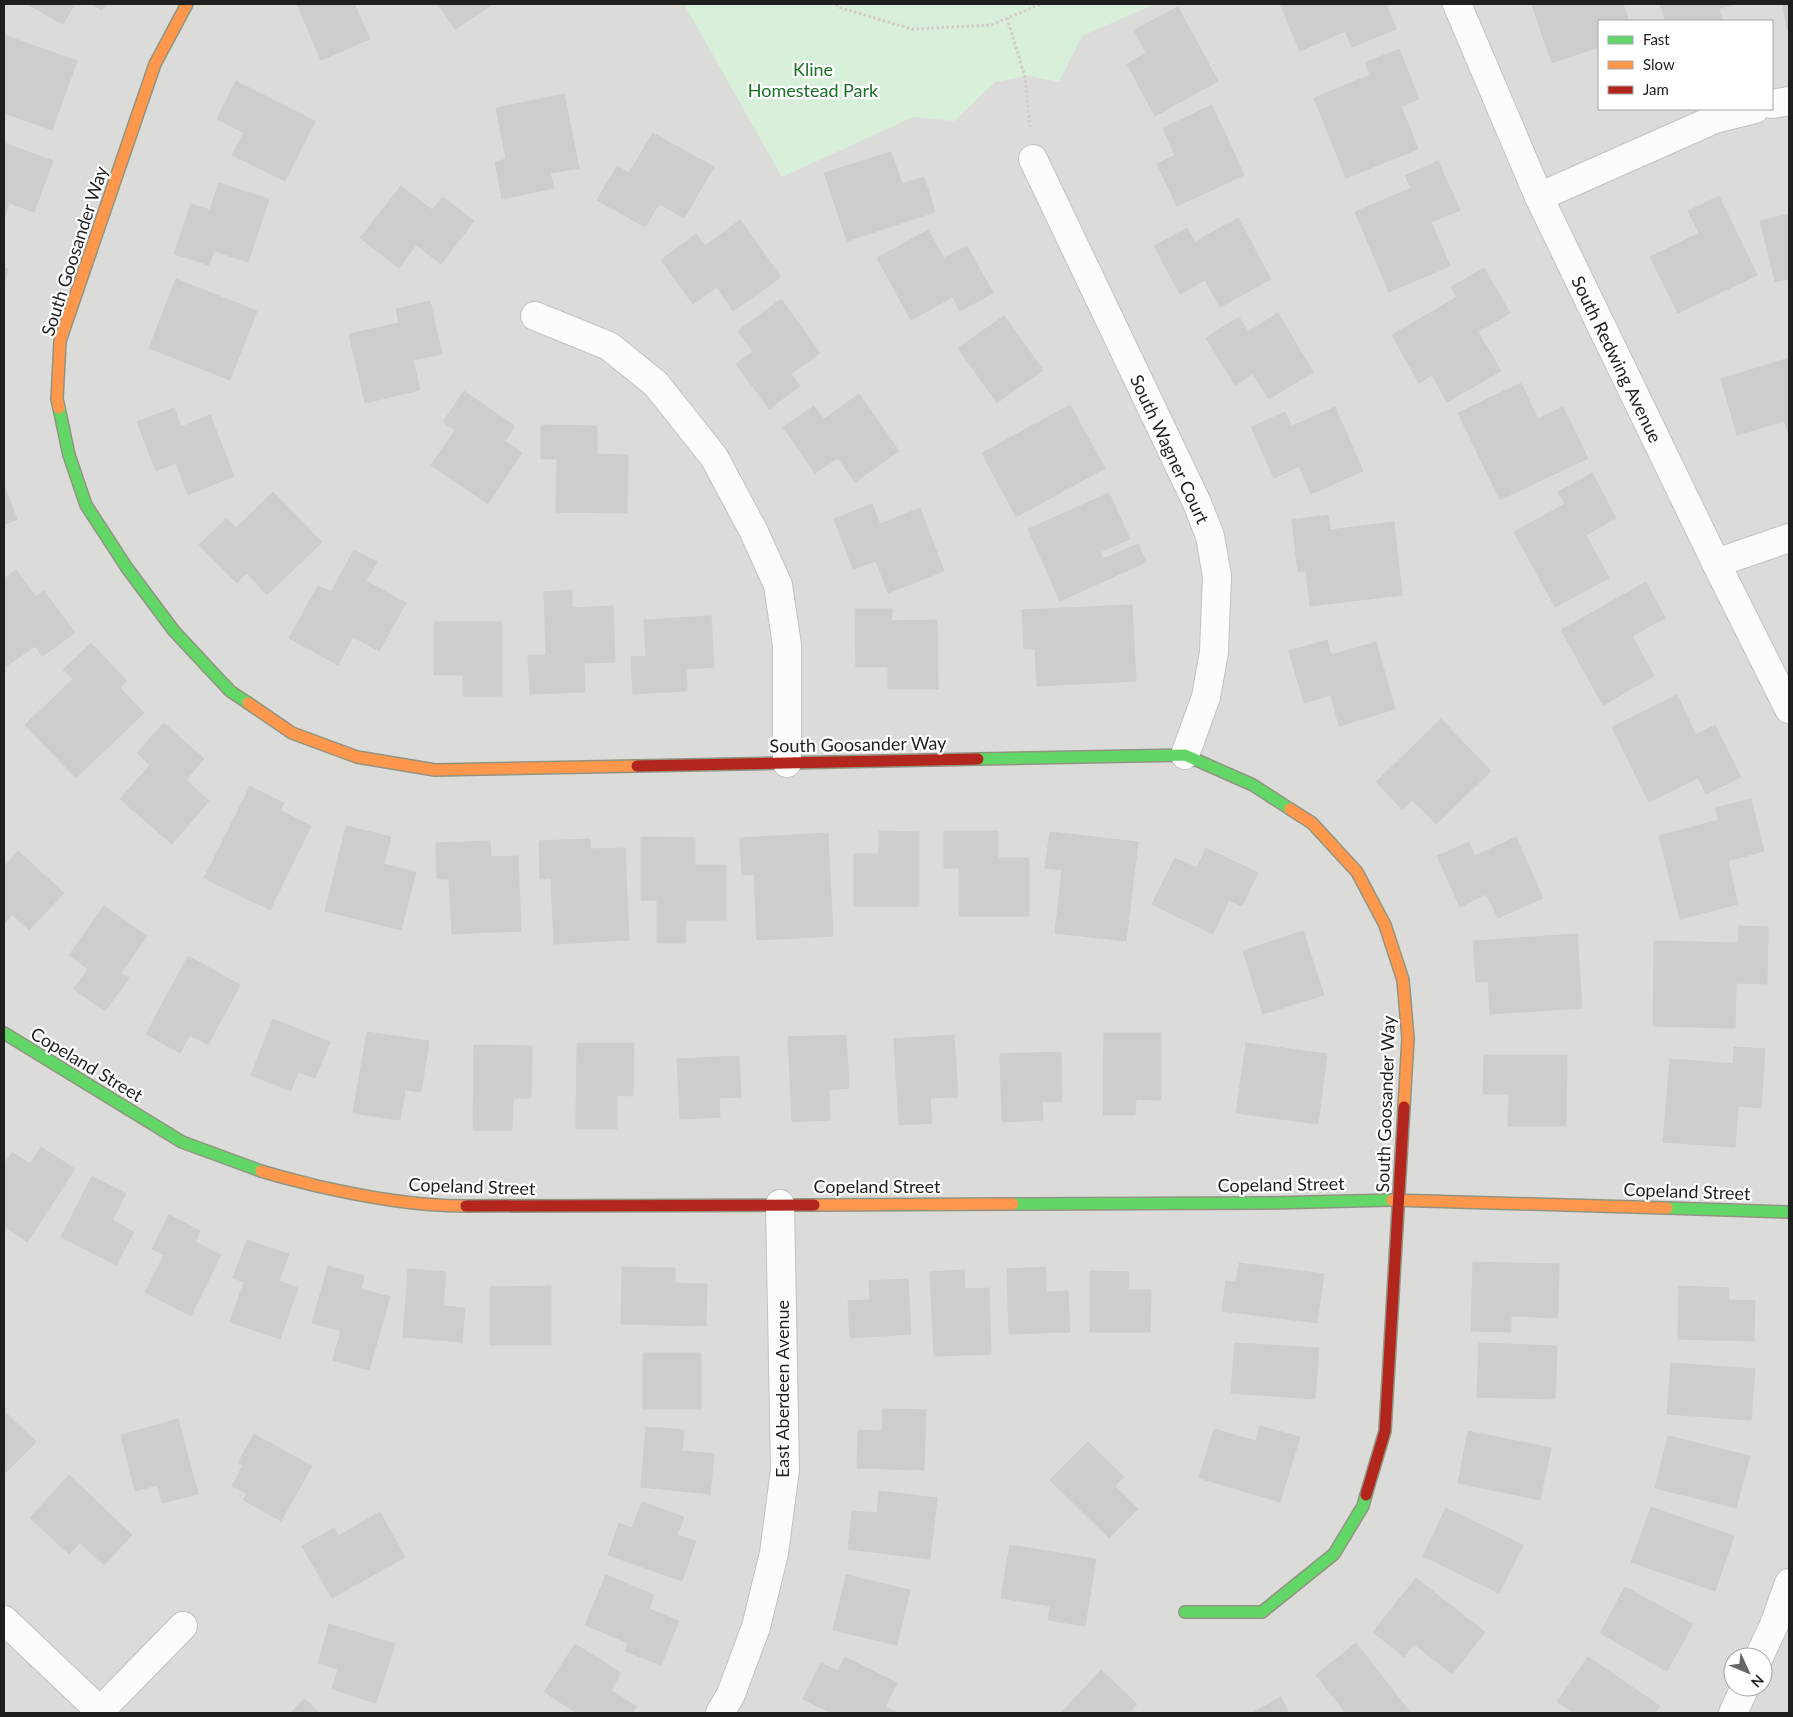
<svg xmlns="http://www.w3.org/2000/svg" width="1793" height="1717" font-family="Lato,sans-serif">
	<rect width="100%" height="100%" fill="#ecebe8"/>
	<path fill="#dbdbd9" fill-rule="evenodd" d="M4 4H1789V1713H4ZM1599 21H1772V109H1599ZM1733 1657H1763V1687H1733Z"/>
	<path fill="#d8efda" d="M684 4H1155L1082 36 1059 82 1029 76 995 82 954 121 913 117 782 177Z"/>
	<g fill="#cfcdcb" stroke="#cfcdc9">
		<path d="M27 4H75L63 24Z"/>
		<path d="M92 4H106L102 10Z"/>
		<path d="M297 4H354L370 39 321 60Z"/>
		<path d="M438 4H493L455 29Z"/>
		<path d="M1280 4H1386L1396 29 1352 47 1345 31 1300 51Z"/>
		<path d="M1536 4H1623L1629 21H1599V49V47L1552 63 1532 5Z"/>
		<path d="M1660 4H1733L1719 9 1723 21H1666Z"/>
		<path d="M1783 4H1789V30H1787Z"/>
		<path d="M1178 7 1218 81 1155 116 1127 64 1146 53 1134 30Z"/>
		<path d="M4 35 77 61 52 130 4 113Z"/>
		<path d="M1399 49 1419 99 1401 106 1418 149 1346 178 1314 98 1370 75 1365 63Z"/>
		<path d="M236 81 315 121 285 181 232 155 244 133 217 119Z"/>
		<path d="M564 94 579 168 550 173 554 188 502 199 495 162 506 159 496 108Z"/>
		<path d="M1212 105 1244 175 1177 206 1157 164 1175 155 1163 128Z"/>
		<path d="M653 133 714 167 684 218 659 204 645 227 597 200 617 166 629 173Z"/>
		<path d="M4 143 53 161 34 212 9 203 4 218Z"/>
		<path d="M891 152 902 184 924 177 935 212 847 241 824 173Z"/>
		<path d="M1438 161 1460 210 1431 222 1450 266 1389 292 1355 212 1411 188 1405 176Z"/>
		<path d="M219 183 269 199 248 262 214 251 209 265 174 254 191 204 210 210Z"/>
		<path d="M401 186 432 210 443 197 474 221 441 264 416 245 399 268 360 238Z"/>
		<path d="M1719 196 1757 275 1678 313 1650 257 1699 233 1688 211Z"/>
		<path d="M1789 214V279L1775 282 1760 221Z"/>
		<path d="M1238 218 1271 279 1220 307 1205 280 1180 294 1154 246 1187 228 1195 242Z"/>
		<path d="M740 220 781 277 733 311 717 287 693 304 661 260 696 234 705 246Z"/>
		<path d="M928 230 944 258 967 246 993 293 960 311 953 297 911 320 877 258Z"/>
		<path d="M4 268 8 269 4 284Z"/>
		<path d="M1484 268 1510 313 1478 332 1501 371 1447 402 1432 375 1419 383 1392 335 1457 297 1451 287Z"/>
		<path d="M176 279 257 311 230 380 149 348Z"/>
		<path d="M781 299 820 353 791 374 800 386 769 409 736 364 753 351 738 331Z"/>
		<path d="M430 301 442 354 413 360 420 390 365 403 349 334 399 323 396 309Z"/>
		<path d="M1278 313 1313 372 1269 399 1253 374 1235 385 1206 338 1239 317 1248 332Z"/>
		<path d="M1004 316 1043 370 997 403 958 348Z"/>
		<path d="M1789 358V436L1784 421 1737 435 1721 379Z"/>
		<path d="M1521 383 1538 419 1563 407 1588 458 1500 500 1458 413Z"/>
		<path d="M464 391 515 426 505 441 522 453 488 504 431 465 455 430 443 422Z"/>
		<path d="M859 394 899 451 855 482 838 458 815 473 783 427 814 406 824 419Z"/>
		<path d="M1070 405 1105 468 1016 517 982 453Z"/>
		<path d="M1335 407 1363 471 1311 494 1299 466 1274 478 1251 427 1285 412 1292 426Z"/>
		<path d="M174 408 181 427 210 415 234 476 188 495 176 463 156 471 137 422Z"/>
		<path d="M541 425 597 426V454L628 455 627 513 556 512 557 459H541Z"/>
		<path d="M1592 473 1616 518 1586 535 1609 578 1555 607 1514 532 1565 504 1558 492Z"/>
		<path d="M4 485 17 519 4 525Z"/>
		<path d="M273 492 322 542 267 595 247 573 237 583 199 545 226 519 236 528Z"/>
		<path d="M1109 493 1130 539 1100 552 1103 559 1138 544 1146 562 1060 601 1028 529Z"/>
		<path d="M872 504 880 524 920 508 944 571 888 593 876 561 853 569 834 519Z"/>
		<path d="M1328 515 1330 530 1394 522 1402 595 1310 606 1306 571 1298 572 1292 520Z"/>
		<path d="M354 550 377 562 366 581 406 603 379 651 353 637 338 665 289 638 318 586 331 592Z"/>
		<path d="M16 570 36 597 44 591 75 633 42 656 35 646 4 668V579Z"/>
		<path d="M1646 582 1665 618 1632 636 1654 676 1603 705 1561 630Z"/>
		<path d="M572 590V608L613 606 615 662 584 663 585 692 530 694 528 655H546L544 592Z"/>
		<path d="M1132 605 1136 681 1037 686 1035 649H1024L1022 610Z"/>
		<path d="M855 609H892L891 621 937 620 938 689H888V667H856Z"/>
		<path d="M711 616 714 667 686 669 687 691 633 694 631 657 646 656 644 620Z"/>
		<path d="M434 622H502V696H463V675H434Z"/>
		<path d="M1327 640 1331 655 1376 642 1395 709 1339 726 1331 695 1304 703 1289 651Z"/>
		<path d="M91 643 127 681 120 688 144 713 76 778 25 725 73 679 63 670Z"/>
		<path d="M1677 695 1696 735 1715 725 1741 777 1706 794 1698 778 1649 802 1612 727Z"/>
		<path d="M1441 719 1491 771 1436 824 1412 800 1402 809 1376 782Z"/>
		<path d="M164 723 204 759 186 780 209 801 172 844 120 799 150 765 137 753Z"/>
		<path d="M250 786 284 803 280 810 311 826 270 910 204 878Z"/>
		<path d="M1751 799 1764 851 1728 861 1738 904 1680 919 1659 836 1718 820 1716 808Z"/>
		<path d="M346 826 391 837 384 864 416 872 401 930 325 911Z"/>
		<path d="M879 831 919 832V906H854V854H879Z"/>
		<path d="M944 831H998V858H1029V916H959V868H944Z"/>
		<path d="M1050 832 1138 842 1126 941 1055 933 1062 870 1045 868Z"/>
		<path d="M828 833 833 936 757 940 754 874 742 875 740 838Z"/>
		<path d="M641 837 695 838V865H726V920H686L685 943H657V900H641Z"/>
		<path d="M1516 837 1543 898 1498 918 1486 894 1460 907 1437 856 1469 842 1475 856Z"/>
		<path d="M590 839 591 849 625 848 629 940 554 944 551 878 540 879 539 841Z"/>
		<path d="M490 841 491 857 518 856 521 931 452 934 449 879H437L436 843Z"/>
		<path d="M1206 848 1258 873 1242 906 1229 900 1213 934 1152 904 1175 858 1197 868Z"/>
		<path d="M18 851 64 893 29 930 12 914 4 924V867Z"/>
		<path d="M104 906 147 936 121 973 129 978 105 1011 74 989 88 969 69 955Z"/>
		<path d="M1739 926 1768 927 1767 984 1736 983 1735 1028 1653 1026 1654 941 1738 943Z"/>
		<path d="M1303 931 1324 995 1263 1014 1243 951Z"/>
		<path d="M1577 934 1582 1008 1490 1014 1488 981 1476 982 1473 941Z"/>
		<path d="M188 956 240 985 208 1045 190 1035 180 1053 146 1034Z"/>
		<path d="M273 1019 330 1042 315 1078 298 1072 291 1091 251 1075Z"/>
		<path d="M367 1032 429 1041 421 1092 405 1090 400 1120 353 1113Z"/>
		<path d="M1104 1033H1161V1100L1136 1099 1135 1115H1103Z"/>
		<path d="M846 1035 849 1088 829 1090 830 1120 792 1122 788 1037Z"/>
		<path d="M954 1035 958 1097 930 1098 932 1123 899 1125 894 1039Z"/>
		<path d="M577 1043H634L633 1096 617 1095V1129H576Z"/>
		<path d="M1246 1043 1327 1054 1318 1124 1236 1113Z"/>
		<path d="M474 1045 532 1046 531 1098H513L512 1130H473Z"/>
		<path d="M1734 1047 1765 1049 1761 1108 1738 1106 1735 1147 1663 1142 1670 1059 1733 1064Z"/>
		<path d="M1061 1052 1062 1101 1042 1102 1043 1120 1002 1122 1000 1054Z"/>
		<path d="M1484 1055H1567L1566 1126H1508L1509 1094H1483Z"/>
		<path d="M739 1056 741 1097 719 1098 720 1117 680 1119 677 1059Z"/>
		<path d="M41 1147 75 1169 27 1242 4 1226V1165L12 1152 30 1164Z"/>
		<path d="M92 1176 126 1194 112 1220 134 1232 116 1265 61 1237Z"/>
		<path d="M169 1215 200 1231 195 1242 221 1255 191 1316 145 1292 164 1255 152 1249Z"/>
		<path d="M247 1240 289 1254 279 1281 298 1288 280 1339 230 1322 244 1282 233 1278Z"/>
		<path d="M1473 1262 1559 1264 1558 1318 1511 1316V1332L1471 1331Z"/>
		<path d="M1239 1263 1324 1274 1317 1323 1222 1311 1226 1281 1236 1282Z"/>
		<path d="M328 1266 364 1276 361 1289 390 1297 369 1370 333 1360 341 1331 312 1323Z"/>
		<path d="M622 1267 675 1268V1283L707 1284 706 1326 621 1324Z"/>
		<path d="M1046 1267V1292L1068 1291 1070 1332 1009 1334 1007 1269Z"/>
		<path d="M408 1269 446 1272 443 1306 465 1308 462 1342 403 1337Z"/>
		<path d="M964 1270 965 1289 989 1288 991 1354 934 1356 930 1272Z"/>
		<path d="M1090 1271 1129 1272 1128 1290H1151L1150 1332H1090Z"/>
		<path d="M908 1279 911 1334 850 1338 848 1301 870 1300 869 1281Z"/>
		<path d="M551 1286V1345H490V1287Z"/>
		<path d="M1679 1286 1729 1288 1728 1300 1755 1301 1754 1341 1678 1339Z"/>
		<path d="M1235 1343 1319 1348 1315 1399 1231 1393Z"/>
		<path d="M1479 1343 1557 1346 1555 1399 1477 1397Z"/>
		<rect x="643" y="1353" width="58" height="56"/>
		<path d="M1671 1363 1755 1369 1751 1420 1667 1414Z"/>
		<path d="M883 1409 926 1410 924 1470 857 1468 858 1430 882 1431Z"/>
		<path d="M4 1411 36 1442 4 1474Z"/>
		<path d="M178 1419 198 1494 162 1503 157 1485 135 1491 121 1435Z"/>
		<path d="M1260 1426 1300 1437 1280 1502 1199 1478 1214 1429 1256 1441Z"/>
		<path d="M646 1427 684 1430 682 1451 714 1454 710 1494 641 1487Z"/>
		<path d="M1468 1431 1551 1448 1540 1500 1458 1483Z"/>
		<path d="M254 1434 312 1466 281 1521 243 1500 247 1494 232 1486 243 1465 238 1463Z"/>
		<path d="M1668 1436 1750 1456 1736 1508 1655 1488Z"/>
		<path d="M1088 1442 1124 1477 1115 1486 1138 1509 1109 1538 1050 1480Z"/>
		<path d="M69 1475 132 1535 104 1565 80 1543 69 1554 30 1518Z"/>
		<path d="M879 1491 937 1498 930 1559 848 1549 852 1511 877 1513Z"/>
		<path d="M642 1502 684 1517 677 1535 696 1541 682 1581 608 1555 619 1523 632 1528Z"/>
		<path d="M1651 1507 1734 1536 1715 1591 1631 1562Z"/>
		<path d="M1446 1508 1523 1545 1499 1593 1423 1556Z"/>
		<path d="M380 1512 405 1557 332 1598 302 1546 334 1528 338 1536Z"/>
		<path d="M1010 1545 1096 1559 1085 1626 1048 1620 1050 1606 1001 1598Z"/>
		<path d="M606 1575 654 1595 649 1609 679 1621 661 1665 625 1651 628 1643 585 1625Z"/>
		<path d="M846 1575 910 1590 897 1645 833 1630Z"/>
		<path d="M1416 1578 1485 1632 1452 1674 1414 1644 1404 1657 1373 1632Z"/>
		<path d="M1625 1587 1693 1624 1667 1671 1600 1633Z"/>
		<path d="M329 1624 395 1644 376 1703 332 1689 338 1669 318 1663Z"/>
		<path d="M1356 1643 1409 1711 1407 1713H1346L1316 1675Z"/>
		<path d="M575 1644 621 1673 611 1690 637 1707 632 1713H577L544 1692Z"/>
		<path d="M845 1657 897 1683 885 1707 899 1713H832L803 1699 821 1663 838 1671Z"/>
		<path d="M1588 1657 1660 1706 1655 1713H1575L1557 1702Z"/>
		<path d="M1101 1670 1137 1704 1129 1713H1061Z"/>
		<path d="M1281 1697 1289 1713H1252Z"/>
		<path d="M304 1699 320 1713H291Z"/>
	</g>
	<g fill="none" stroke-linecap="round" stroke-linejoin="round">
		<g stroke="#c2c2c0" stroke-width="30">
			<g id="street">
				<path d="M1457 4 1539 197 1716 563 1789 709"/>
				<path d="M1772 104 1789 101"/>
				<path d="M1033 159 1197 503 1210 536 1217 576 1214 652 1206 697 1185 755"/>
				<path d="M1539 197 1715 119 1755 109"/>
				<path d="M535 316 609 346 656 384 714 457 754 532 778 585 787 645V763"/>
				<path d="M1716 563 1789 538"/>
				<path d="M4 1620 102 1713"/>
				<path d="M1759 1657 1774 1625 1789 1583"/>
				<path d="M100 1711 183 1626"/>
				<path d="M720 1713 731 1694 756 1627 774 1553 785 1470 780 1204"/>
				<path d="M1733 1713 1745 1687"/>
			</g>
		</g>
		<g stroke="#929482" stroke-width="14">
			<g id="fast">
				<path d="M59 408 69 455 86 505 127 568 174 631 230 691 248 703"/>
				<path d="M978 759 1185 755 1253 785 1290 809"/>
				<path d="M4 1033 182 1142 261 1171"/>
				<path d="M1013 1204 1265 1203 1392 1200"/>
				<path d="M1667 1208 1789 1212"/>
				<path d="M1185 1612H1262L1334 1554 1363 1506 1366 1495"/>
			</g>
		</g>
		<g stroke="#929482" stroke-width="14">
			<g id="slow">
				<path d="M59 408 57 399 60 341 155 64 187 4"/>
				<path d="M248 703 292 733 357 757 435 770 637 766"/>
				<path d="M1290 809 1312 823 1357 872 1385 925 1403 980 1408 1038 1404 1107"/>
				<path d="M261 1171C280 1177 298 1181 317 1186 366 1197 415 1206 466 1206"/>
				<path d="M1392 1200 1667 1208"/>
				<path d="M814 1205 1013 1204"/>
			</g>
		</g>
		<g stroke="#929482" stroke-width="14">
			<g id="jam">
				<path d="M637 766 978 759"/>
				<path d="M466 1206 814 1205"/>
				<path d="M1366 1495 1385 1431 1404 1107"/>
			</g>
		</g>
		<g stroke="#d5cac8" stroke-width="3" stroke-dasharray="2.5 2.5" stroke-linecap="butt">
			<path d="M836 4 841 8 912 29 991 25 1041 4"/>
			<path d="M1007 18 1025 77 1030 127"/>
		</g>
		<use href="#street" stroke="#fcfcfc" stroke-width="28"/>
		<use href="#fast" stroke="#63d668" stroke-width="11"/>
		<use href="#slow" stroke="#ff974d" stroke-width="11"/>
		<use href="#jam" stroke="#b3261e" stroke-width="11"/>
	</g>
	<g text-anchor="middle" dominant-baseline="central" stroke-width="4.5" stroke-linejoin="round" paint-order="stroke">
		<g font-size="18" fill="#197024" stroke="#fff">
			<text x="813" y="69">Kline<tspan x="813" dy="21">Homestead Park</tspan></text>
		</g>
		<g font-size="18" fill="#1f1f1f" stroke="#fff">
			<text transform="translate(74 251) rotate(-72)">South Goosander Way</text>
			<text transform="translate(1617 359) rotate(64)">South Redwing Avenue</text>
			<text transform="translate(1170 449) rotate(65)">South Wagner Court</text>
			<text transform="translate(858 744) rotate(-1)">South Goosander Way</text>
			<text transform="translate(87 1064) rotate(31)">Copeland Street</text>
			<text transform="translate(1385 1104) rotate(-88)">South Goosander Way</text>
			<text transform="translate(1281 1184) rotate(-1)">Copeland Street</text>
			<text transform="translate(472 1186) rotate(2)">Copeland Street</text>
			<text x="877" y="1186">Copeland Street</text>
			<text transform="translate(1687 1191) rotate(2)">Copeland Street</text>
			<text transform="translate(782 1389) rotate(-90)">East Aberdeen Avenue</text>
		</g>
	</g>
	<rect width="1793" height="1717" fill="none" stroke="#1f1f1f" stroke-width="10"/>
	<rect x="1598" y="20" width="175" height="90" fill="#ffffff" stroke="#a5a5a5"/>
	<rect x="1608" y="36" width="25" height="8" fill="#63d668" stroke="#a5a5a5"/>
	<text x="1643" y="45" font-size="15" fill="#1f1f1f">Fast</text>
	<rect x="1608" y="61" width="25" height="8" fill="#ff974d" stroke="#a5a5a5"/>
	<text x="1643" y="70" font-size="15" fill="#1f1f1f">Slow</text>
	<rect x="1608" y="86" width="25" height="8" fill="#b3261e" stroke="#a5a5a5"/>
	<text x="1643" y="95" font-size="15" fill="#1f1f1f">Jam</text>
	<g transform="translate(1748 1672) rotate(134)"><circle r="24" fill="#ffffff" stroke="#a5a5a5"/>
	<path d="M0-4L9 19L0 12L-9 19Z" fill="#676665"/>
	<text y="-8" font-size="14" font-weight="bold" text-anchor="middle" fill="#1f1f1f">N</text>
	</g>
</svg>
